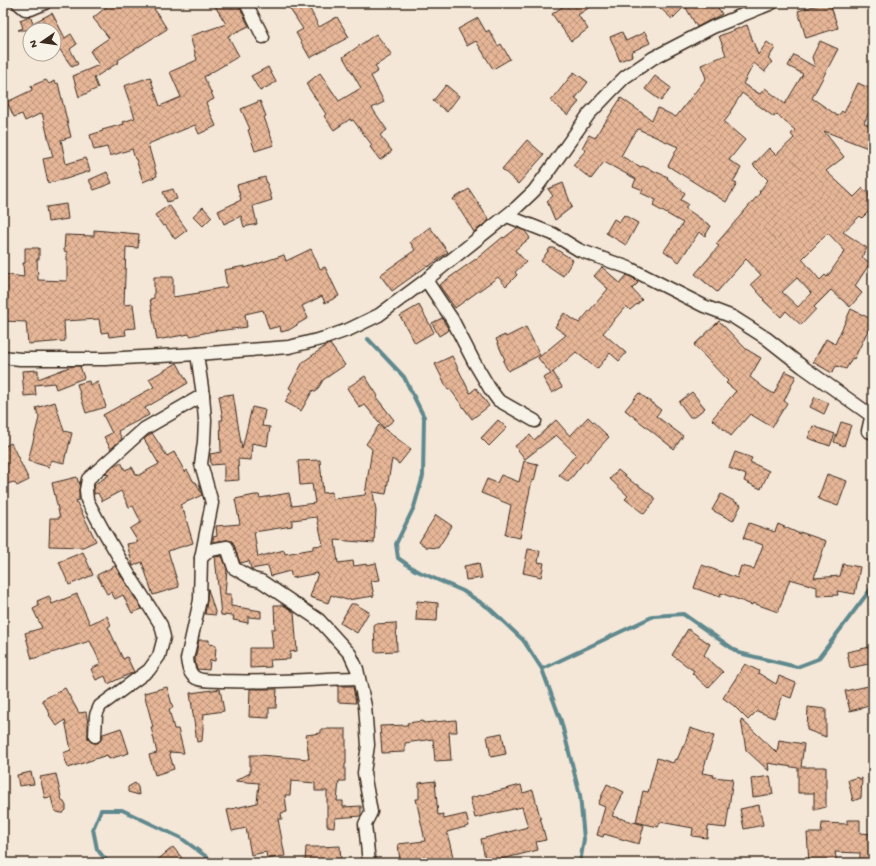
<svg xmlns="http://www.w3.org/2000/svg" width="876" height="866" font-family="'Gochi Hand',sans-serif">
	<defs>
		<pattern id="building-cross-hatch" width="8" height="8" patternUnits="userSpaceOnUse"><rect width="8" height="8" fill="#e6b697"/><path d="M0 0l8 8M0 8l8-8" fill="none" stroke="#bc947b"/></pattern>
	</defs>
	<rect width="100%" height="100%" fill="#f4e7d8"/>
	<filter id="ink" filterUnits="userSpaceOnUse"><feTurbulence type="fractalNoise" baseFrequency=".025" numOctaves="2"/><feDisplacementMap in="SourceGraphic" scale="8" xChannelSelector="R" yChannelSelector="G"/><feConvolveMatrix kernelMatrix="1 2 1 2 8 2 1 2 1" color-interpolation-filters="sRGB"/></filter>
	<g filter="url(#ink)">
		<g fill="none" stroke-linecap="round" stroke-linejoin="round">
			<g stroke="#61898e" stroke-width="4">
				<path d="M368 339 404 377 424 417 423 476 414 507 396 544 398 558 415 570 463 591 489 608 523 640 542 669 561 721 580 795 584 839 580 863"/>
				<path d="M542 669 654 616 683 614 739 653 797 667 818 659 873 586"/>
				<path d="M108 863 97 849 93 829 101 810H122L181 838 215 863"/>
			</g>
		</g>
		<g fill="url(#building-cross-hatch)" stroke="#3b2a1e" fill-rule="evenodd">
			<path d="M111 3H150L157 13 167 29 118 60 119 62 94 78 98 88 79 97 73 76 99 65 90 51 109 38 93 18Z"/>
			<path d="M213 3H239V6L249 26 228 36 239 56 204 77 214 99 206 103 216 126 199 134 195 125 148 144 157 176 143 182 136 159H135L132 149 110 156 107 147 94 150 90 135 103 131 102 130 124 124 123 122 135 118 124 86 150 77 160 106 181 97 170 72 197 60 190 36 226 24Z"/>
			<path d="M286 3H307L319 27 337 17 349 37 310 58 296 33 303 29Z"/>
			<path d="M568 3H596L578 15 588 29 571 41 552 14Z"/>
			<path d="M655 3H715L722 14 697 27 685 6 672 19Z"/>
			<path d="M823 3H830L838 28 806 38 798 11Z"/>
			<path d="M52 13 65 38 71 34 77 44 70 49 78 64 72 67 58 47 54 49V30H18L23 28 20 20 30 16 33 23Z"/>
			<path d="M478 18 486 32 489 30 498 46 501 44 510 59 493 69 476 41 467 46 458 29Z"/>
			<path d="M747 25 758 55 767 42 775 48 768 59 772 62 765 71V72L754 63 743 84 760 94 765 88 785 104 803 74 788 66 794 55 815 67 812 57 820 41 838 49 812 98 838 116 842 111 844 113 858 83 873 90V104L864 123 873 127V150L824 131 844 157 826 171 854 197 863 188 873 199V207L862 218 860 216 843 232 867 248 862 257 870 263 855 286 862 293 850 307 831 290 814 307 816 309 801 325 786 311 781 317 763 300 764 299 751 284 761 275 746 259 717 292 695 274 719 246 716 244 760 193 759 192 768 180 753 165 769 148 776 155 794 138 791 134 795 130 776 114 774 117 742 93 730 112 731 113 724 122 745 140 729 160 741 168 733 182 737 184 726 202 668 166 678 147 638 129 631 138 621 156 641 167 642 166 668 177 667 178 685 193 681 200 688 204 685 208 711 226 705 236 699 232 679 262 664 251 683 223 653 206 656 200 641 193 643 190 633 186 636 179 604 162 591 179 573 165 586 150 582 148 589 135 595 138 603 124H604L621 98 652 120 658 108 676 117 706 78 701 65 726 55 719 36ZM828 233 845 251 827 277 825 275 820 280 802 259ZM797 278 811 293 798 307 782 292Z"/>
			<path d="M622 32 626 41 645 32 650 43 631 52 632 56 620 61 610 37Z"/>
			<path d="M376 34 392 55 375 66 378 71 371 76 384 102 372 108 387 130 380 135 392 151 380 160 370 147 372 145 353 120 351 121 350 119 334 130 324 116 326 114 306 84 320 73 339 101 361 88 343 57Z"/>
			<path d="M268 67 276 82 260 91 251 76Z"/>
			<path d="M574 72 588 82 575 99 579 102 568 115 551 101Z"/>
			<path d="M655 76 671 88 661 101 645 89Z"/>
			<path d="M46 80 49 84 54 81 55 84 58 83 71 137 61 140 66 164 86 158 90 171 66 179 48 183 43 159 53 157 42 113 25 121 22 114 14 117 7 102 32 90 31 86Z"/>
			<path d="M446 85 459 96 447 112 433 101Z"/>
			<path d="M260 101 266 116 264 117 274 145 255 151 248 130 250 129 241 109Z"/>
			<path d="M527 140 544 155 518 184 502 169Z"/>
			<path d="M107 172 112 183 94 190 89 180Z"/>
			<path d="M265 177 272 200 253 206 257 224 244 227 241 216 224 224 218 211 241 200 237 185Z"/>
			<path d="M563 183 572 207 555 220 547 201 553 196 548 189Z"/>
			<path d="M173 189 177 199 167 202 163 192Z"/>
			<path d="M469 189 489 220 474 232 453 199Z"/>
			<path d="M66 204 68 219 48 222 46 207Z"/>
			<path d="M169 205 187 230 175 239 165 225 163 226 155 215Z"/>
			<path d="M203 207 212 217 203 226 193 216Z"/>
			<path d="M624 215 638 223 626 245 606 233 614 219 619 222Z"/>
			<path d="M430 227 448 252 428 267 427 266 392 291 380 275 415 250 410 242Z"/>
			<path d="M517 228 525 231 530 238 515 250 526 262 515 272 517 275 506 286 498 277 455 308 439 285 480 256 503 237 504 238Z"/>
			<path d="M94 230 139 234 138 248 126 247 124 305 133 304 136 328 125 329 126 335 109 337 108 332 101 333 99 319 64 321 65 341 28 344 26 322 3 321V274L24 277 23 263H25V248H39V259H37L38 280 67 281V252L64 251 65 235 94 236Z"/>
			<path d="M550 248H554L573 260 563 276 541 261Z"/>
			<path d="M311 249 320 269 325 267 339 296 325 303 322 296 302 306 308 318 296 325H297L289 330 281 332 280 326 269 329 263 310 245 314 247 327 218 331V330L190 336 189 334 157 340 150 299 154 298V277H173V297L199 293V292L227 287 224 270 245 266V268L284 255 286 261Z"/>
			<path d="M602 267 620 283 627 275 633 278 638 283 632 289 642 300 630 310 626 306 603 333 626 353 619 361 610 353 597 369 576 352 552 373 553 372 562 387 552 393 543 378 551 374 538 358 566 335 555 327 564 313 579 323 608 289 594 276Z"/>
			<path d="M419 305 434 332 415 343 400 316Z"/>
			<path d="M851 309 873 320 854 359 852 358 846 369 836 366 832 373 813 362 826 339 835 344Z"/>
			<path d="M442 318 449 330 439 336 432 323Z"/>
			<path d="M719 321 746 349 761 358 750 377 764 388 774 394 785 371 796 376 784 401 787 403 772 427 750 414 731 436 712 419 736 391 726 383 728 381 694 345Z"/>
			<path d="M526 327 540 355 508 371 503 361 505 360 496 339 505 335 506 337Z"/>
			<path d="M330 344 345 365 323 380 316 392 313 390 301 411 285 402 292 390 289 388 303 362 327 345Z"/>
			<path d="M452 356 470 393 476 388 489 406 472 419 450 389 448 390 435 364Z"/>
			<path d="M177 363 188 383 145 408 149 415 118 431 122 439 111 449 104 437 112 433 103 415 154 387 149 379Z"/>
			<path d="M72 366H80L84 378 56 389 54 383 35 385 36 395 24 396 22 371 38 370V379Z"/>
			<path d="M365 376 378 396 376 397 394 420 384 428 365 405 360 408 347 388Z"/>
			<path d="M89 381 90 385 98 382 106 407 86 413 77 384Z"/>
			<path d="M692 392 705 408 694 417H690L679 402Z"/>
			<path d="M639 393 661 410 656 416 683 436 674 449 625 410Z"/>
			<path d="M233 394 242 449 252 407 265 410 262 426 270 427 267 446 252 443 251 460 238 459 239 480 224 481V464L211 465 210 454 221 452 220 420H223L219 396Z"/>
			<path d="M815 397 829 403 824 414 810 407Z"/>
			<path d="M55 402 64 431 72 433 67 453H66L64 463 51 460 49 467 28 461 39 418 36 408Z"/>
			<path d="M588 417 609 437 585 463 584 462 568 482 559 475 576 454 556 435 525 459 515 446 530 435 534 440 556 420 570 436Z"/>
			<path d="M498 420 507 428 489 446 481 438Z"/>
			<path d="M841 422 851 425 844 446 834 442Z"/>
			<path d="M379 425 411 449 399 464 392 459 386 494 373 492 376 511 374 543 335 540 338 563 353 561 354 566 367 564V565L376 563 380 580 371 581 374 596 347 600 331 595 328 603 310 597 318 573 292 578 290 571 271 576 268 566 251 569 249 561 240 563 234 545 232 541 226 540 213 542V537L217 536 216 526 240 524 235 499 255 495H259L260 498 289 493 292 506 315 503 312 484 300 485 298 461 320 460 323 493 332 492 333 499 365 495 372 449 366 444ZM317 517 323 545 313 546V549L285 554 284 550 258 557 254 532 292 526V520Z"/>
			<path d="M813 426 835 434 830 446 808 438Z"/>
			<path d="M152 433 167 456 174 452 185 472 187 470 194 482H196L202 495 180 505 184 512 193 543 168 551 179 587 153 595 142 562 133 566 127 544 138 542 130 529 141 522 133 506 129 507 121 491 102 501 98 493 94 494V490L95 484 109 475 105 474 114 466 121 462 125 470 132 467 137 476 159 464 144 439Z"/>
			<path d="M11 443 29 480 17 486 14 482 3 485V447Z"/>
			<path d="M735 452 752 458 750 462 769 471 761 489 744 481 746 475 729 468Z"/>
			<path d="M524 461 538 464 534 481 532 480 520 538 505 535 511 505 481 493 487 479 497 483 501 475 519 482Z"/>
			<path d="M618 470 636 485 637 484 656 499 644 514 625 499 628 496 610 479Z"/>
			<path d="M827 474 847 481 838 506 818 499Z"/>
			<path d="M77 477 78 482H80L79 491V500L76 501 96 541 83 547 49 546 50 518H60L52 483Z"/>
			<path d="M721 494 741 505 733 521 712 510Z"/>
			<path d="M436 515 452 526 438 548 426 547 419 542Z"/>
			<path d="M749 523 775 532 778 524 800 534V532L826 541 814 578 840 576 843 564 860 567 855 594 837 591 838 595 817 596V587L790 579 778 612 753 603 752 605 721 593 720 597 694 588 702 565 737 578 741 566 754 569 763 545 743 538Z"/>
			<path d="M528 549 540 551 538 562 544 563 541 577 523 573Z"/>
			<path d="M83 552 93 575 69 585 59 562Z"/>
			<path d="M222 556 227 569 225 594H231V606L261 611V618L248 617V623L233 620 234 616 221 615 215 557Z"/>
			<path d="M479 563 482 578 466 580 464 566Z"/>
			<path d="M115 566 142 609 132 613 123 595 115 599 111 592 107 594 97 575Z"/>
			<path d="M208 589 216 615 205 614 207 601Z"/>
			<path d="M77 594 90 624 107 616 111 625 108 627 123 659 127 657 134 672 108 684 105 676 96 680 91 669 101 664 90 641 32 659 25 633 42 628 33 609 39 606 37 601 49 596 52 604Z"/>
			<path d="M417 601 438 603 437 621 416 620Z"/>
			<path d="M351 604H355L369 612 357 633 340 623Z"/>
			<path d="M274 605H283L294 612 297 651 290 652V659L270 660 271 667 250 668V648H273L271 629H275Z"/>
			<path d="M396 623 397 651 375 652 374 624Z"/>
			<path d="M688 629 710 644 704 655 723 672 708 688 692 673 694 671 672 655Z"/>
			<path d="M199 640H209V644L216 645 215 661 210 660 209 670 197 669 196 667 195 659Z"/>
			<path d="M870 647 873 663 850 668 847 652Z"/>
			<path d="M745 664 759 671 758 673 776 684 779 676 796 683 791 698 783 695 774 718 757 711 748 720 733 705 723 698Z"/>
			<path d="M873 685V705L850 711 845 691Z"/>
			<path d="M338 686H353L356 703 338 702Z"/>
			<path d="M167 687 173 708 169 709 174 729H178L184 753 169 752 174 769 155 775 149 755 157 753 151 727H153L144 693Z"/>
			<path d="M65 688 79 713 86 712 88 723V739L91 742 94 743H98L101 740 103 734 121 728 129 753 109 759 107 755 68 768 63 753 71 750 65 720 57 726 49 715 50 714 42 700Z"/>
			<path d="M220 689 224 711 204 714 202 741 197 742 190 693Z"/>
			<path d="M250 689H277L276 708H269V718L249 717Z"/>
			<path d="M808 707 826 709V737L807 730Z"/>
			<path d="M741 719 777 753 779 740 804 744 801 767H826V807L814 810V793H798V768L768 763 769 771 746 750Z"/>
			<path d="M456 720 457 732H449L451 760 435 761 433 739 405 743V752L382 753 380 726 408 725 407 723 423 721V723Z"/>
			<path d="M690 728 714 736 702 773 714 775 713 777 733 779 726 828 708 826 707 838 692 836 693 828 660 822 658 827 636 822 643 791 648 792 657 758 673 763 675 759 677 760 683 746H684Z"/>
			<path d="M321 729H346V764H345V781H339L337 801H343V807L361 806V816L335 818 334 827 327 826V791H315V783L291 781 290 795H285L287 812 281 813 282 819H278L285 856 267 859 266 852 251 855 246 828 232 831 227 810 257 803 259 783 235 781 250 773V755H259L309 759 306 735 321 733Z"/>
			<path d="M502 733 506 754 491 757 487 736Z"/>
			<path d="M31 772 34 784 19 786 17 775Z"/>
			<path d="M56 774 62 801 64 802 66 806V810L63 813H61L57 812 54 809 51 797 45 798 40 777Z"/>
			<path d="M770 776 773 794 753 797 751 779Z"/>
			<path d="M858 777 859 779 862 778 861 798 853 801 848 780Z"/>
			<path d="M435 781 438 815 443 814 444 819 466 814 469 826 447 832 454 861 444 863H430L429 858 400 861 398 844 425 841 416 799H419V783Z"/>
			<path d="M135 783 138 787 139 795 128 792V787Z"/>
			<path d="M607 784 624 792 612 816 644 825 639 844 604 834 603 837 597 835 605 807 598 804Z"/>
			<path d="M521 785 523 793 533 790 546 840 536 842 538 850 486 863 481 839 528 827 522 807 475 818 470 798Z"/>
			<path d="M759 805 763 825 744 829 740 809Z"/>
			<path d="M847 820H860V833L873 834V863H860V853L835 852 837 863H809L807 833H821L822 823 847 824Z"/>
			<path d="M340 846 341 863H305L306 847H318Z"/>
			<path d="M173 847 186 863H154Z"/>
		</g>
		<g fill="none" stroke-linecap="round" stroke-linejoin="round">
			<g stroke="#3b2a1e" stroke-width="15">
				<g id="street">
					<path d="M18 3 25 9H31L45 3"/>
					<path d="M246 3 263 37"/>
					<path d="M507 216 553 234 579 250 629 268 704 306 733 317 766 338 803 367 872 416"/>
					<path d="M426 280 452 319 474 362 490 389 498 400 535 421"/>
					<path d="M197 354 203 395 205 420 204 442 201 464 212 503 201 558 200 600 187 659C188 666 189 674 196 678 203 682 215 680 223 681 268 683 313 679 358 678"/>
					<path d="M3 357 20 359H105L197 354 289 347 325 338 350 329 379 315 426 280 516 208 534 191 548 172 589 114 613 89 625 77 653 58 713 27 772 3"/>
					<path d="M873 409 868 431 873 433"/>
					<path d="M201 558 210 550 227 547 234 568 253 579 261 581 319 620 350 654 357 669 365 706 368 745 364 773 371 812 365 824 369 863"/>
					<path d="M95 736 96 715 100 706 149 670 159 656 164 637 161 625 128 573 102 528 87 500 86 490 88 479 144 429 203 395"/>
				</g>
			</g>
			<use href="#street" stroke="#f7f3e8" stroke-width="12"/>
		</g>
	</g>
	<rect width="876" height="866" fill="none" stroke="#f7f3e8" stroke-width="16"/>
	<rect x="8" y="8" width="860" height="850" fill="none" stroke="#3b2a1e" stroke-width="1.5" filter="url(#ink)"/>
	<g transform="translate(42 42) rotate(257)"><circle r="19" fill="#f7f3e8" stroke="#aca397"/>
	<path d="M0-3L7 15L0 10L-7 15Z" fill="#3b2a1e"/>
	<text y="-6" font-size="11" font-weight="bold" text-anchor="middle" fill="#3b2a1e">N</text>
	</g>
</svg>
